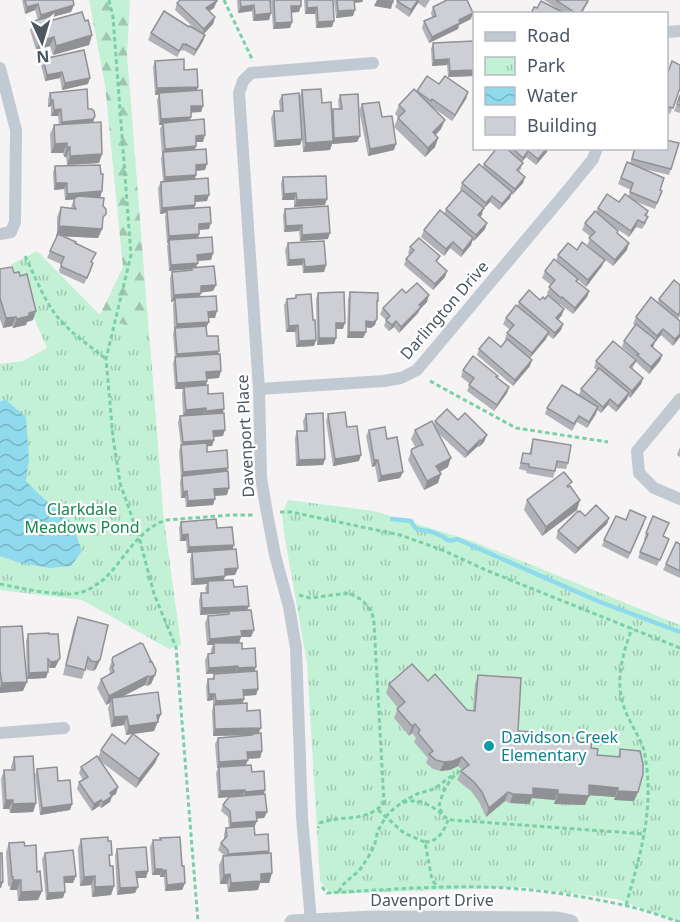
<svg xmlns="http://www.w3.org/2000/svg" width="680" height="922" font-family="'Noto Sans',sans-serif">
	<defs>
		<pattern id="forest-firs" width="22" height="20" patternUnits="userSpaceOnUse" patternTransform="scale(1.5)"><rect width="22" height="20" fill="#c3f1d5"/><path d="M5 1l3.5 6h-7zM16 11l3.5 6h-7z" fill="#a0c6b0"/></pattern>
		<pattern id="park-tufts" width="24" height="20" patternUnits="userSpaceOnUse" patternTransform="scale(1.5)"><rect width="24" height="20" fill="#c3f1d5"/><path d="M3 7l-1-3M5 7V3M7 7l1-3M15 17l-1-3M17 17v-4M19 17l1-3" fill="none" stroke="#a0c6b0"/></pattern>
		<pattern id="water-waves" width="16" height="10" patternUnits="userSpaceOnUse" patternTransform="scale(1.5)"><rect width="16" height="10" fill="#90daee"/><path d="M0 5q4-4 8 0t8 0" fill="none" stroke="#78b4c4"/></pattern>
	</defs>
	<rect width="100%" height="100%" fill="#f5f3f3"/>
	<path fill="url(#forest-firs)" d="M89 0H130L127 54 163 513 82 352 123 267 105 85Z"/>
	<g fill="url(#park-tufts)">
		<path d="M37 251 105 320 149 330 163 513 181 645 169 649 82 600 0 590V364L23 361 47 348 11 265Z"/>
		<path d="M288 500 374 511 472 541 680 625V922L616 899 521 887 331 894 320 881 307 663 285 539 282 515Z"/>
	</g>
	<path fill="url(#water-waves)" d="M6 400 26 417 29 459 26 481 40 495 72 523 82 551 71 566 50 568 20 563 0 556V401Z"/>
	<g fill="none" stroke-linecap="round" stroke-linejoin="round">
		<path stroke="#90daee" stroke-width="4.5" d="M392 519 411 521C416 531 417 529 428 531 433 532 439 535 444 537 447 542 452 541 457 539L600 602 680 632"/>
		<g stroke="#7ad0a6" stroke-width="3" stroke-dasharray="4.5 3" stroke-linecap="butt">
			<path d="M109 0 113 17 131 255 106 359 113 437 120 483 139 537 154 594 176 647 198 922"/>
			<path d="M224 0 253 61"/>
			<path d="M25 256C35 276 43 298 56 315 69 332 89 345 106 359"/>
			<path d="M430 381 516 428 608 442"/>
			<path d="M280 512H291L400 535 440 549 488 571 680 648"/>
			<path d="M0 584C20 588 60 597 79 593 88 591 96 585 103 580 113 571 122 558 130 548 140 536 152 524 167 520L231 515H253"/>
			<path d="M299 595 310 598 349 593 362 600 372 612 374 623 384 803C364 824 343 814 320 823L318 828"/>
			<path d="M402 802 417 794 434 789 454 774"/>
			<path d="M378 810 404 833 425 842 432 880 438 887"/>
			<path d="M442 813 439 807C441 794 450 776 462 770"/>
			<path d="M425 842C438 842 444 831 448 820"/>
			<path d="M322 887 327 893C379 890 431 886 483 887 528 888 578 895 623 905 642 909 661 916 680 922"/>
			<path d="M339 892C342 882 354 877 361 868 365 862 370 855 373 848 376 843 376 836 378 831 384 817 396 802 411 801 422 800 433 807 441 813 445 817 446 819 452 820L645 834"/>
			<path d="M626 905C639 859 652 818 647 770 646 762 645 754 643 747 636 730 624 714 621 696 617 673 624 650 632 628"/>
		</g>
		<g stroke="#c1cad2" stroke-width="12">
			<path d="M666 32 680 31"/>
			<path d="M0 68 16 130 15 222 11 232 0 234"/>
			<path d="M259 389 384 381 401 378 417 370 567 191 593 159 597 148"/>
			<path d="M680 399 637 451 639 473 654 488 680 499"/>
			<path d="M0 733 64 728"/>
			<path d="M311 921 302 817 296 648 289 607 275 555 267 513 261 478 259 389 239 93 243 81 251 73 373 63"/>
		</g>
		<path stroke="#c1cad2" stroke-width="15" d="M292 922 373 918 557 919 571 922"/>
	</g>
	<g fill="#b0b2b7">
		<path d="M22 0H73L71 12 52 17 53 20 85 21 92 35 89 45 53 55 50 46 36 50 30 30 34 21 38 20 35 10 25 14Z"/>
		<path d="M237 0H270L271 13 269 20 253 21 252 11 238 13Z"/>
		<path d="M271 0H301L299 12H292V22L290 28 273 29Z"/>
		<path d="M304 0H333L332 27 316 28 315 14H305Z"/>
		<path d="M334 0H363L362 2 355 3 353 16 336 18Z"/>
		<path d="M398 0H430L425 8 418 3 409 17 395 7Z"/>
		<path d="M544 0H587L588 1 582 14H531L537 8 559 10Z"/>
		<path d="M177 3 214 8 209 11 215 17 213 24 203 34 205 35 203 41 194 56 184 50 183 51 181 50 177 57 148 40 151 33 189 27H193L175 10Z"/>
		<path d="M433 7 471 19 459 25 458 29 429 43 422 28 424 21 432 17 431 13Z"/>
		<path d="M474 41V76L448 77 447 65 432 66 431 49 433 43Z"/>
		<path d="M43 59 88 84 62 90 60 78 45 81 41 65Z"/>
		<path d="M155 61 184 70 198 87 197 91 203 106 201 112H191L190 120 203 142H196V146L195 149 205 170 196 171 195 179 207 201 195 202 194 209 209 229 199 230V234L198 238 213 253 211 260 198 261 196 268 216 285 213 291 201 292 200 297 215 318H208L206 328 207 336 218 354 219 378 207 379 206 385 208 394 223 413V436L214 437V440L212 446H207V452L227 471V495L215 496 213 505 186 507 185 498H181L180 482 181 478 179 451 181 446 178 422 180 416H183L182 393 183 389H175L173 363 175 358 173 334 174 330 173 305 174 301 171 302 170 278 172 272 191 270V269L169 271 167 246 168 243H167L165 217 166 213 160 214 158 188 161 182 163 181 161 158 162 155 160 129 162 125H159L157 100 159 94 155 95 153 67Z"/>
		<path d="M666 72 680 88 670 114 666 113Z"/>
		<path d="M427 76 439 84 468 92 466 99 452 121 432 107 441 129 435 135 438 138 435 147 425 157 394 127 398 117 395 114 399 105 417 92Z"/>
		<path d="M302 90 322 103 331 114 333 109H339L338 101 340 95 360 136 357 142 332 144 330 150 303 152 302 139 300 145 274 147 271 118 274 111H280L279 101 282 95 299 99Z"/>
		<path d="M50 93 88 109 102 154 99 163 67 165 66 157H64L63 153H51L50 134 54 125H59L58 116H51V106L48 107V99Z"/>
		<path d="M680 95V113L674 111Z"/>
		<path d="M362 104 382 117 394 150 368 156 359 110Z"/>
		<path d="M679 143 669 175 644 169 660 190 662 191 655 209 634 201 648 211 646 223 642 229 636 227 629 237 611 225 618 231 617 234 627 250 613 266 587 245 591 237 582 230 585 223 596 212 598 208 619 202 628 197 631 190 618 184 627 162 630 164 634 148Z"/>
		<path d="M497 148H548L547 152 536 165 526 157 522 162 521 169 519 171 523 183 512 195 511 194 510 198 499 210 490 202 483 209 480 217 485 229 474 241 473 240 471 245 461 257 450 248 444 256 421 237 424 230 444 214 446 209 462 191 460 189 462 183 483 167 484 164Z"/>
		<path d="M55 166 102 191 100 198 102 229 98 238 63 236 75 243 92 263 91 270 84 284 60 273 59 270 61 264 47 258 57 236V217L61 207 71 208 74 199 65 200 64 189 54 190 53 173Z"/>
		<path d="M283 177 325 205 294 207V200H282L281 183Z"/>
		<path d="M285 209 328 239 300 241 299 231 284 232 283 215Z"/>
		<path d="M288 243 326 265 324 272 303 273 302 265 287 266 285 250Z"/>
		<path d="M410 247 440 256 437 262 445 277 433 290 404 265 406 259 410 255 408 253Z"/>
		<path d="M577 250 602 266 586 287 578 280 577 281 589 291 587 297 573 314 560 304 559 305 547 293 551 285 542 278 545 271 556 261 558 255Z"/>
		<path d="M0 269 14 273 33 320 27 322 26 325 13 328 12 326 3 328 0 319Z"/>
		<path d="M680 285V316L678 319 680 337 673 346 661 335 655 342 653 347 662 355 660 361 649 374 636 362 632 369 643 378 641 384 630 398 628 396 627 399 616 412 608 405 601 413 597 410 587 428 577 422 572 431 545 414 547 408 579 395 581 389 597 370 594 368 596 361 636 359 622 347 624 341 635 325 633 324 636 317 658 302 659 299Z"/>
		<path d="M350 292 377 304 375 325 371 328 366 327V332L363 338H347L348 299Z"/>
		<path d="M318 293 343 329H336V338L334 344 317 345 316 299Z"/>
		<path d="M406 293 427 302 420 309 418 313 399 333 394 327 389 331 384 326 386 320 380 314 383 308Z"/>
		<path d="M296 295 313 320 316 340 314 346 296 347 295 332H286L284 305 287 299 295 298Z"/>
		<path d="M540 300 562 315 558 320 563 324 561 330 553 339 548 335 546 339 530 358V366L513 386 477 355 479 349 501 347 506 340 505 339 507 333 510 330 503 324 506 318 517 307 519 302Z"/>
		<path d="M463 370 497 378 509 387 507 393 494 411 467 391 470 384 461 377Z"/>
		<path d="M306 414 325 459 323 465 296 466 295 438 297 431H304L303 421Z"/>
		<path d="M328 414 359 461 333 466 326 421Z"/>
		<path d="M458 420 484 442 479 447 478 446 465 458 438 433 448 467 440 472 438 483 424 490 408 460 412 449 415 447 411 439 415 430 434 425 435 421Z"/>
		<path d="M369 430 387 439 403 472 400 478 378 482 375 466 372 467 366 436Z"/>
		<path d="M533 439 568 463 566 469 556 468 553 478 526 473 527 471 519 469 523 453 529 454Z"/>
		<path d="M680 447V457L677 455Z"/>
		<path d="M570 487 577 510 542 536 524 510 527 500Z"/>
		<path d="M585 516 609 518 607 524 575 554 556 538 558 531Z"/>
		<path d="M626 520 644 524 628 559 602 546 604 540Z"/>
		<path d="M181 522 217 528 232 549 238 568 235 575H225L224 580 234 587 249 606 247 610 251 637H241L239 643 255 671 258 689 256 695 244 696 242 703 259 733 262 751 260 758 248 759 246 765 265 790 264 794 267 812 264 818H256L254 828 255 835 268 853 272 873 269 883H260L258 890 228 892 227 884H220L219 865 223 856H225L218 850 221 843 224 839V834L226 828H229L228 817 221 811 223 805 229 797 218 798 216 773 218 768H217L215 744 218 738 251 735 213 736 212 711 213 707V700L207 701 206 686 208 679H212L214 674 236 672 206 674 205 660 208 654 211 653V649L213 645H207L205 623 208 616 227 615 228 613 200 615 199 600 201 593H206L205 588 207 584 191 585 190 559 192 553H187L186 541H180L179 528Z"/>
		<path d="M646 533 663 536 667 545 657 566 638 558 645 540 644 539Z"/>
		<path d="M680 544V578L663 570 666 564Z"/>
		<path d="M78 617 108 625 96 669 93 671 87 670 86 667 82 679 63 675 74 627Z"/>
		<path d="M0 627 23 691 0 693Z"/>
		<path d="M28 634 60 658 55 668 48 667 46 678 27 679 26 641Z"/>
		<path d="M113 657 151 661 155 675 151 684 147 686 145 685 121 697 161 714 154 731 133 734 159 754 155 763 136 788 100 761 116 794 112 796 110 802 101 808 99 806 92 811 77 789 79 782 83 780 79 773 81 767 98 758 101 750 125 744 132 734 126 735 124 725 111 727 108 708 110 703 106 705 97 688 101 679 109 674 110 672 109 669Z"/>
		<path d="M478 675 518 731 591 748 597 755 618 757 620 749 638 792 634 801 614 800 615 797 589 795 585 805 554 804 555 800 532 798 529 804 510 803 505 801 486 817 479 802 471 791 457 780 462 770 458 766 450 770 440 771 433 769 426 763 428 758 414 742 416 738 412 733 409 736 394 718 398 708 386 693 389 684 428 681 467 710H473L475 684Z"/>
		<path d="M14 757 36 803 33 812 10 813 9 809H3L1 779 4 770H11V767Z"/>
		<path d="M37 769 58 781 72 804 70 810 40 815 35 775Z"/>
		<path d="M160 838 182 866 185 883 182 890 165 891 164 877H160V875H152L150 847 153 840H160Z"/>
		<path d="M81 839 110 862 114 886 111 895 92 897 91 885 80 886 78 848Z"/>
		<path d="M9 843 25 846 37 872 42 891 38 900 18 901 17 890H10V886H8L6 852Z"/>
		<path d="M117 849 148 871 146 878H137L135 893 117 895 115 855Z"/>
		<path d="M45 853 73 883H65L63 898 46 900 42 859Z"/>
	</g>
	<g fill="#909195">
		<path d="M353 0H363L362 2 352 3Z"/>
		<path d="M377 0 393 2 391 9 374 6Z"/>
		<path d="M418 0H419L418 3 409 17 411 10Z"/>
		<path d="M217 1 214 8 204 15 206 8Z"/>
		<path d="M38 4 35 10 25 14 27 7Z"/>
		<path d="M74 5 71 12 38 21 41 15Z"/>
		<path d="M254 5 252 11 238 13 241 7Z"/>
		<path d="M291 6H301L299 12 289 13Z"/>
		<path d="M317 7 315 14H305L307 8Z"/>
		<path d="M355 10 353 16 336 18 338 11Z"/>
		<path d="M271 13 269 20 253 21 255 15Z"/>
		<path d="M473 13 471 19 459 25 458 29 429 43 432 37 459 20Z"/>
		<path d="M215 17 213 24 202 36 204 29Z"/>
		<path d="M334 21 332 27 316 28 318 22Z"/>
		<path d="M292 22 290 28 273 29 275 23Z"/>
		<path d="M92 35 89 45 53 55 56 46Z"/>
		<path d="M205 35 203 41 194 56 196 50Z"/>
		<path d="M54 37 50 46 36 50 40 41Z"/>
		<path d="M449 59 447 65 432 66 434 60Z"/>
		<path d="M474 70V76L448 77 450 71Z"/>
		<path d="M62 72 60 78 45 81 47 75Z"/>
		<path d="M90 78 88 84 62 90 65 83Z"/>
		<path d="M198 87 196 93 155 95 157 88Z"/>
		<path d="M468 92 466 99 452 121 455 115Z"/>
		<path d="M51 100H53L51 106 48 107Z"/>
		<path d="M191 106H203L201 112 188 113Z"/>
		<path d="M61 109 58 116H51L54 110Z"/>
		<path d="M95 116 93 123 60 129 62 122Z"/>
		<path d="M191 117 189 123H163L162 125H159L161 119Z"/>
		<path d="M445 120 441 129 429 142 433 132Z"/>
		<path d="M205 135 203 142H193L196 136Z"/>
		<path d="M360 136 357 142 332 144 334 138Z"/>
		<path d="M438 138 435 147 425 157 428 148Z"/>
		<path d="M302 139 300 145 274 147 276 141Z"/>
		<path d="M333 141 330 150 303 152 306 143Z"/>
		<path d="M67 143 63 153H51L55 144Z"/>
		<path d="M396 144 394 150 368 156 370 149Z"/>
		<path d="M196 146 194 152H163L165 149Z"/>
		<path d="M67 147H70L66 157H64Z"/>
		<path d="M547 148H548L547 152 536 165 538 159Z"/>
		<path d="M528 151 526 157 520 164 523 158Z"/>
		<path d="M102 154 99 163 67 165 70 156Z"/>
		<path d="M207 164 205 170 193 171 196 165Z"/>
		<path d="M196 175 194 182 163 184 165 177Z"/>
		<path d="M525 177 523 183 512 195 515 189Z"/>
		<path d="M56 183H67L64 189 54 190Z"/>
		<path d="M102 191 100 198 65 200 67 194Z"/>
		<path d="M512 192 510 198 499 210 502 204Z"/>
		<path d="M296 193 294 200H282L284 194Z"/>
		<path d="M209 195 207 201 192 202 195 196Z"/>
		<path d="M492 196 490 202 483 209 482 215 476 221 478 215 484 209 486 203Z"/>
		<path d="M327 199 325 205 294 207 297 200Z"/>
		<path d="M195 205 193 212 167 210 166 213 160 214 162 208Z"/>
		<path d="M638 220 636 227 629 237 631 231Z"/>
		<path d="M211 223 209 229 196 230 199 224Z"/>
		<path d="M487 223 485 229 474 241 476 235Z"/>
		<path d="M302 225 299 231 284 232 286 226Z"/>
		<path d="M59 226 102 229 98 238 56 236Z"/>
		<path d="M330 233 328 239 300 241 302 235Z"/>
		<path d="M199 234 197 241 169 240 168 243H167L169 236Z"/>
		<path d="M473 238 471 245 461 257 463 251Z"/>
		<path d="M453 242 450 248 444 256 446 249Z"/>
		<path d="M629 243 627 250 613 266 615 260Z"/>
		<path d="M213 253 211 260 195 261 197 255Z"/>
		<path d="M304 259 302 265 287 266 289 260Z"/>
		<path d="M605 260 602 266 586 287 588 280Z"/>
		<path d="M198 263 195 269 169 271 171 265Z"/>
		<path d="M326 265 324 272 303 273 305 267Z"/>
		<path d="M447 271 445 277 433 290 435 284Z"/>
		<path d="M216 285 213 291 198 293 201 286Z"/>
		<path d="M589 291 587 297 573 314 575 308Z"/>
		<path d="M201 293 199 299 175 298 174 301 171 302 174 295Z"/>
		<path d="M429 295 427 302 420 309 418 313 399 333 401 327 419 305Z"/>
		<path d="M564 309 562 315 554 325 556 318Z"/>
		<path d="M36 311 33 320 27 322 26 325 13 328 17 319Z"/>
		<path d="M217 311 215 318H206L208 312Z"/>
		<path d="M16 317 12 326 3 328 6 318Z"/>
		<path d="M377 319 375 325 371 328 364 327 366 321Z"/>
		<path d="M396 321 394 327 389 331 392 325Z"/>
		<path d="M209 322 206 328 175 329 177 324Z"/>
		<path d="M336 323H345L343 329H334Z"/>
		<path d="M563 324 561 330 553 339 555 333Z"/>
		<path d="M298 325 295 332H286L289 326Z"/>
		<path d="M663 329 661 335 655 342 653 347 649 352 651 346 655 341 657 336Z"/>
		<path d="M349 332H366L363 338H347Z"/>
		<path d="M549 332 546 339 529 359 532 353Z"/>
		<path d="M680 334V337L673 346 675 339Z"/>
		<path d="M319 338H336L334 344 317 345Z"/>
		<path d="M316 340 314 346 296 347 299 341Z"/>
		<path d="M219 351 217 357 175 360 177 354Z"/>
		<path d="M662 355 660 361 649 374 651 367Z"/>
		<path d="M532 360 530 366 513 386 515 380Z"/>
		<path d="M221 371 219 378 204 379 206 372Z"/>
		<path d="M643 378 641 384 630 398 632 391Z"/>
		<path d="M207 381 205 387H184L183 389H175L177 383Z"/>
		<path d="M509 387 507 393 494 411 497 405Z"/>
		<path d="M629 393 627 399 616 412 618 406Z"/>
		<path d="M610 399 608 405 601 413 603 407Z"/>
		<path d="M598 407 596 414 587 428 589 422Z"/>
		<path d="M206 408 204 415 183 416 186 410Z"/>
		<path d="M224 409 222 416 204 417 206 411Z"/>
		<path d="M225 430 223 436 211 437 213 431Z"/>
		<path d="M487 435 484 442 479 447 481 441Z"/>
		<path d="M214 440 212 446 181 448 183 442Z"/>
		<path d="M480 440 478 446 465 458 468 452Z"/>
		<path d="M361 455 359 461 333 466 335 459Z"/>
		<path d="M451 458 448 467 433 475 436 466Z"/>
		<path d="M325 459 323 465 296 466 299 460Z"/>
		<path d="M374 460H378L375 466 372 467Z"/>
		<path d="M228 468 226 475 182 476 181 478 183 472Z"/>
		<path d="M403 472 400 478 378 482 381 476Z"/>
		<path d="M441 474 438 483 424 490 427 481Z"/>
		<path d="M229 488 227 495 212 496 214 489Z"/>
		<path d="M187 491 185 498H181L183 492Z"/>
		<path d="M215 499 213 505 186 507 188 501Z"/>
		<path d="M580 500 577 510 542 536 546 527Z"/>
		<path d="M609 518 607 524 575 554 578 548Z"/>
		<path d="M188 534 186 541H180L182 535Z"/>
		<path d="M234 545 232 551 187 553 189 547Z"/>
		<path d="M238 568 235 575 223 576 225 569Z"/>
		<path d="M225 576 223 582 208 581 207 584 191 585 194 579Z"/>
		<path d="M249 606 246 612 229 611 228 613 200 615 202 608Z"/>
		<path d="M254 630 251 637H241L239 643H214L213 645H207L210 639 241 631Z"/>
		<path d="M60 658 55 668H49L51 662Z"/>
		<path d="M100 660 96 669 93 671 96 662Z"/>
		<path d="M238 666 236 672 206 674 209 668Z"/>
		<path d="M256 667 254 673 236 674 238 668Z"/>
		<path d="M48 672 46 678 27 679 29 673Z"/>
		<path d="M155 675 151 684 147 686 150 677Z"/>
		<path d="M148 676 145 685 112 702V698L110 703 106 705 109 696Z"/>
		<path d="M27 682 23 691 0 693V688L2 683Z"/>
		<path d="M258 689 256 695 241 696 243 690Z"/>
		<path d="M209 694H215L213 700 207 701Z"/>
		<path d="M244 699 242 705 213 708 216 701Z"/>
		<path d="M161 714 154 731 126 735 129 726 157 715Z"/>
		<path d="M127 716 124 725 111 727 114 717Z"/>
		<path d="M415 724 412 733 409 736 412 726Z"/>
		<path d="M261 728 258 735 213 736 215 729Z"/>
		<path d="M262 751 260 758 245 759 247 752Z"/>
		<path d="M159 754 155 763 136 788 139 779Z"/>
		<path d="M462 757 458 766 450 770 440 771 444 762Z"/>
		<path d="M248 760 245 767 217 768 219 762Z"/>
		<path d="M589 785 618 788 615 797 586 795Z"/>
		<path d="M118 787 116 794 112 796 110 802 101 808 103 802 110 793Z"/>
		<path d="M533 788 558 790 555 800 532 798 529 804 510 803 513 794Z"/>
		<path d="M245 790 242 796 218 798 220 791Z"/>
		<path d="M265 790 263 797 243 798 245 792Z"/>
		<path d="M618 791 638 792 634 801 614 800Z"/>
		<path d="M508 792 505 801 486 817 489 808Z"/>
		<path d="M558 794 589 796 585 805 554 804Z"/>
		<path d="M6 800H13L9 809H3Z"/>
		<path d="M101 800 99 806 92 811 94 804Z"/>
		<path d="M36 803 33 812 10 813 13 804Z"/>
		<path d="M72 804 70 810 40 815 42 808Z"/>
		<path d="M256 812H267L264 818 254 819Z"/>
		<path d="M257 821 254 828 229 829 231 823Z"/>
		<path d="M269 851 267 858 226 860 228 854Z"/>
		<path d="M155 869H162L160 875H152Z"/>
		<path d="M166 870 164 877H160L162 871Z"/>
		<path d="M148 871 146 878H134L136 872Z"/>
		<path d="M272 873 269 883H260L258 890 228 892 231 883 261 874Z"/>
		<path d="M230 874 227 884H220L224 875Z"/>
		<path d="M76 876 73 883H62L64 877Z"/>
		<path d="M95 876 91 885 80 886 84 877Z"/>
		<path d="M13 880H21L17 890H10Z"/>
		<path d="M0 882H3L1 888H0Z"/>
		<path d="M185 883 182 890 165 891 167 885Z"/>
		<path d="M114 886 111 895 92 897 95 887Z"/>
		<path d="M138 887 135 893 117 895 120 888Z"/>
		<path d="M42 891 38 900 18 901 21 892Z"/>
		<path d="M65 892 63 898 46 900 48 893Z"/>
	</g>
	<g fill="#cdcfd5" stroke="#909195" stroke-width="1.5">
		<path d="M25 0H73L74 5 41 15 38 4 27 7Z"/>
		<path d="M180 0H217V1L206 8 215 17 204 29 177 3Z"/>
		<path d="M240 0H270L271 13 255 15 254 5 241 7Z"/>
		<path d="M274 0H301V6H291L292 22 275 23Z"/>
		<path d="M307 0H333L334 21 318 22 317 7 307 8Z"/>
		<path d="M337 0H354L355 10 338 11Z"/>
		<path d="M377 0H393V2Z"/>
		<path d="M398 0H418L411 10 397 1Z"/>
		<path d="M447 0H467L473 13 459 20 460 23 432 37 424 21 436 16 433 7Z"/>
		<path d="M556 0H587L588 1 580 14H577Z"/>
		<path d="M541 1 566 14H531L534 7 537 8Z"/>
		<path d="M164 11 189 27 190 26 205 35 196 50 186 44V45L183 44 179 51 151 33Z"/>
		<path d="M82 12 85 21 88 20 92 35 56 46 54 37 40 41 34 21 52 16 53 20Z"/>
		<path d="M474 41V70L450 71 449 59 434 60 433 43Z"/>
		<path d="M84 50 90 78 65 83 62 72 47 75 43 59Z"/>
		<path d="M184 59V70L197 69 198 87 157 88 155 61Z"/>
		<path d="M672 61 680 65V88L673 108 666 106V72H668Z"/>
		<path d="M427 76 439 84 445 76 468 92 455 115 432 99 431 101 417 91Z"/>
		<path d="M87 89 88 109H92L94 111 95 116 93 119 62 122 61 109 54 110 53 100H51L50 93Z"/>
		<path d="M321 89 322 103 331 102 333 141 306 143 302 90Z"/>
		<path d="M414 89 445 120 433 132 438 138 428 148 398 118 405 111 399 105Z"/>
		<path d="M202 90 203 106H191V117L161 119 159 93Z"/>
		<path d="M299 93 302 139 276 141 274 111H283L282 95Z"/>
		<path d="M358 94 360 136 334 138 333 109H342L340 95Z"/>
		<path d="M680 95V106L677 104Z"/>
		<path d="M379 102 382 117 392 116 396 144 370 149 362 104Z"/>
		<path d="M204 119 205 135 196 136V146L165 149 163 123Z"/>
		<path d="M101 122 102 154 70 156V147H67V143L55 144 54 125Z"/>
		<path d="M666 140 679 143 671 169 632 159 635 148H666Z"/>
		<path d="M497 148H506L523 163 517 170 525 177 515 189 484 164Z"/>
		<path d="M512 148H547L538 159 528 151 523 158Z"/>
		<path d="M206 149 207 164 196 165V175L165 177 163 152Z"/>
		<path d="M627 162 664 178 660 190 662 191 657 203 630 192 633 183 621 178Z"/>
		<path d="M479 164 512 192 502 204 492 196 486 203 462 183Z"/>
		<path d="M100 165 101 174H103L102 191 67 194V183H56L55 166Z"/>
		<path d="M326 176 327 199 297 200 296 193 284 194 283 177Z"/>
		<path d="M208 178 209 195 195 196V205L162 208 161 182Z"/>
		<path d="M462 190 484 208 478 215 487 223 476 235 446 209Z"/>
		<path d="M607 194 619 202 625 194 648 211 645 215 648 217 644 223 638 220 631 231 598 208Z"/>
		<path d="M78 196 104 198 103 206 106 209V214L103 217 102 229 59 226 61 207 76 209 74 205V199Z"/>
		<path d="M328 206 330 233 302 235V225L286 226 285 209Z"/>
		<path d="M210 207 211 223 199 224V234L169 236 167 210Z"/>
		<path d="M440 210 473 238 463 251 453 242 446 249 424 230Z"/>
		<path d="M595 211 618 231 617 233 629 243 615 260 589 238 595 232 585 223Z"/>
		<path d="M58 234 76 242 75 243 96 253 91 262 93 263 87 278 62 267 61 264 64 257 50 251Z"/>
		<path d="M212 237 213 253 197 255 198 263 171 265 169 240Z"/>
		<path d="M419 238 440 256 436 261 447 271 435 284 406 259 414 250 410 247Z"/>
		<path d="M324 241 326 265 305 267 304 259 289 260 288 243Z"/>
		<path d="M582 242 605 260 588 280 558 255 568 243 577 250Z"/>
		<path d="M554 259 578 279 576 281 589 291 575 308 562 297 561 298 549 287 555 280 545 271Z"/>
		<path d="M214 266 216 285 201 286V293L174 295 172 272 192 270 191 268Z"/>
		<path d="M12 267 14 273 19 272 20 276 27 274 36 311 29 313V316L17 319 16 317 6 318 0 298V269Z"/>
		<path d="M674 280 680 285V312L678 315 659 299Z"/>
		<path d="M417 283 429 295 419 305 421 307 401 327 396 321 392 325 386 320 390 316 383 308 402 289 406 293Z"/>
		<path d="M529 290 540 300 543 297 545 299 548 295 564 309 556 318 563 324 555 333 519 302Z"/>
		<path d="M344 292 345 323H336V338H319L318 293Z"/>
		<path d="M350 292 378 293V301H377V319L374 322 366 321V332H349Z"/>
		<path d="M311 294 313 320H315L316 340 299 341 298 325 289 326 287 299 296 298V295Z"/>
		<path d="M216 296 217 311 208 312 209 322 177 324 175 298Z"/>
		<path d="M651 297 680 321V334L675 339 663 329 657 336 636 317Z"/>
		<path d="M516 305 549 332 532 353 507 333 514 325 506 318Z"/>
		<path d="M636 324 656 340 651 346 662 355 651 367 637 355 639 354 624 341Z"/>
		<path d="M206 326 207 336H218L219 351 177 354 175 328Z"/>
		<path d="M489 337 501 347 507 339 532 360 515 380 479 349Z"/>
		<path d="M613 341 636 360 630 367 643 378 632 391 596 361Z"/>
		<path d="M220 354 221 371 206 372 207 381 177 383 175 357Z"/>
		<path d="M473 356 498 376 496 377 509 387 497 405 469 385 474 378 463 370Z"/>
		<path d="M599 368 629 393 618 406 610 399 603 407 581 389Z"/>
		<path d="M208 385V394L223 393 224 409 206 411V408L186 410 184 387Z"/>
		<path d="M562 385 598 407 589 422 579 416 574 424 547 408Z"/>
		<path d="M447 409 458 420 465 413 487 435 481 441 480 440 468 452 435 421Z"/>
		<path d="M345 412 347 427 357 426 361 455 335 459 328 414Z"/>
		<path d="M224 413 225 430 213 431 214 440 183 442 180 416Z"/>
		<path d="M323 413 325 459 299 460 297 431H307L306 414Z"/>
		<path d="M432 421 451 458 436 466 441 474 427 481 411 451 412 449 421 445H423L415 430Z"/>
		<path d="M385 427 387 439 397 437 403 472 381 476 378 460H374L369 430Z"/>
		<path d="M533 439 571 445 568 463 557 461 555 471 529 467V464L521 463 523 453 531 454Z"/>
		<path d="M207 443V452L227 450 228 468 183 472 181 445Z"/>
		<path d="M228 471 229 488 214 489 215 499 188 501 187 491 183 492 182 476Z"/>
		<path d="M564 472 572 482 567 486 568 487 570 486 580 500 546 527 527 500Z"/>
		<path d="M596 505 609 518 578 548 558 531 578 511 579 512 580 511 585 516Z"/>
		<path d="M630 510 646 517 630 553 604 540 616 516 626 520Z"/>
		<path d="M653 516 669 523 663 536 669 539 660 560 640 552 648 534 646 533Z"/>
		<path d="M216 519 217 528 232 527 234 545 189 547 188 534 182 535 181 522Z"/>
		<path d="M676 542 680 544V571L666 564Z"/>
		<path d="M236 549 238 568 225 569V576L194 579 192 552Z"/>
		<path d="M233 580 234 587 247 586 249 606 202 608 201 593H208V581Z"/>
		<path d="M251 610 254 630 241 631 242 636 210 639 208 616 229 614V611Z"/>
		<path d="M78 617 108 625 100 660 96 662 91 661 88 657 85 670 66 665Z"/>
		<path d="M22 626 27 682 2 683 0 670V627Z"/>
		<path d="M49 633V634H58L60 658 57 661 51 662 48 659V672L29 673 28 634Z"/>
		<path d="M140 643 143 644 151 661 149 662H152L156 670 155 675 150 677 148 676 109 696 101 679 114 672 112 667 114 665 112 660 113 657Z"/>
		<path d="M214 643H242V649L255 648 256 667 238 668V666L209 668 208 654 214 653Z"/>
		<path d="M412 664 428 681 435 674 467 710 475 711 478 675 521 678 518 731 534 732V735L592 739 591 748 598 749 597 755 620 757V749L640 751 643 764V774L638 792 618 791V788L589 785V796L558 794V790L533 788V795L513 794 508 792 489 808 482 792 474 782 461 771 469 765 462 757 453 761 444 762 436 760 429 754 433 751 418 733 420 730 415 724 412 726 397 709 405 702 389 684Z"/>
		<path d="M257 671 258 689 243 690 244 699 216 701 215 694H209L208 679H214V674Z"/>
		<path d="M158 692 161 714 157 715 158 722 129 726 127 716 114 717 112 698Z"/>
		<path d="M247 703V711L260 710 261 728 215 729 214 705Z"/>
		<path d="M261 733 262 751 247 752 248 760 219 762 218 738 252 735V734Z"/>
		<path d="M112 734 125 744 133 734 159 754 139 779 101 750Z"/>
		<path d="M33 756 36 803 13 804V800H6L4 770H15L14 757Z"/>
		<path d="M97 756 118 787 110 793 112 796 103 802 101 800 94 804 79 782 88 777 81 767Z"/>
		<path d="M251 765 252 772 264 771 265 790 245 792V790L220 791 219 767Z"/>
		<path d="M57 767 58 781 70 780 72 804 42 808 37 769Z"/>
		<path d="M265 794 267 812H256L257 821 231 823 230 811 223 805 229 797Z"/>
		<path d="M254 826 255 835 268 834 269 851 228 854V850L221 843 227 836 226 828Z"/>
		<path d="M108 837V841H111L112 855H109L110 866H113L114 886 95 887V876L84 877 81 839Z"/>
		<path d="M180 837 182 866H184L185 883 167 885 166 870 162 871V869H155L153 840H161L160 838Z"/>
		<path d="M24 842 25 846 36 845 37 872 40 871 42 891 21 892V880H13V877H12L9 843Z"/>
		<path d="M146 847 148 871 136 872 138 887 120 888 117 849Z"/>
		<path d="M73 850 76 876 64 877 65 892 48 893 45 853Z"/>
		<path d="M0 853H2L3 882H0Z"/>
		<path d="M271 853 272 873 261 874V881L231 883 230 874 224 875 223 856Z"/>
	</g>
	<circle fill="#0f9aa8" stroke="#fff" stroke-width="2" cx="489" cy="746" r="6"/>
	<g text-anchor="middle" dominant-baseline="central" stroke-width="4.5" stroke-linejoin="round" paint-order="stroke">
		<g font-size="16" fill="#4a5661" stroke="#fff">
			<text transform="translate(444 310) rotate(-49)">Darlington Drive</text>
			<text transform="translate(245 436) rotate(-93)">Davenport Place</text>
			<text x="432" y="900">Davenport Drive</text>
		</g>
		<g font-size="16" fill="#17864f" stroke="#fff">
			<text x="82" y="509">Clarkdale<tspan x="82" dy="18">Meadows Pond</tspan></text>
		</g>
		<g font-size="16" fill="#0d838f" stroke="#fff" text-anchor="start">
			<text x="501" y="737">Davidson Creek<tspan x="501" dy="18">Elementary</tspan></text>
		</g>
	</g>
	<rect x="473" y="12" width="195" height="138" fill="#ffffff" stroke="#b7bbc0" stroke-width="1.5"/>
	<rect x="485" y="32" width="30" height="9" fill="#c1cad2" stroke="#b7bbc0" stroke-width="1.5"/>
	<text x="527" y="42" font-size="18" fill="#4a5661">Road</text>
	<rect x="485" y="57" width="30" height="18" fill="url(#park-tufts)" stroke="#b7bbc0" stroke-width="1.5"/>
	<text x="527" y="72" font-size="18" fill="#4a5661">Park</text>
	<rect x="485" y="87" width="30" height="18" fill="url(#water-waves)" stroke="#b7bbc0" stroke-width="1.5"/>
	<text x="527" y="102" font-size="18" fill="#4a5661">Water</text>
	<rect x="485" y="117" width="30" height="18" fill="#cdcfd5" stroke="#b7bbc0" stroke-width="1.5"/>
	<text x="527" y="132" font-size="18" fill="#4a5661">Building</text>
	<g transform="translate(42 42) rotate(176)" stroke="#ffffff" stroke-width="4.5" paint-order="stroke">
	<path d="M0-4.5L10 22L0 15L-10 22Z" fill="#4a5661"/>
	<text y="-9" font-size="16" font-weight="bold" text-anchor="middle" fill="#4a5661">N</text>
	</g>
</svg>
